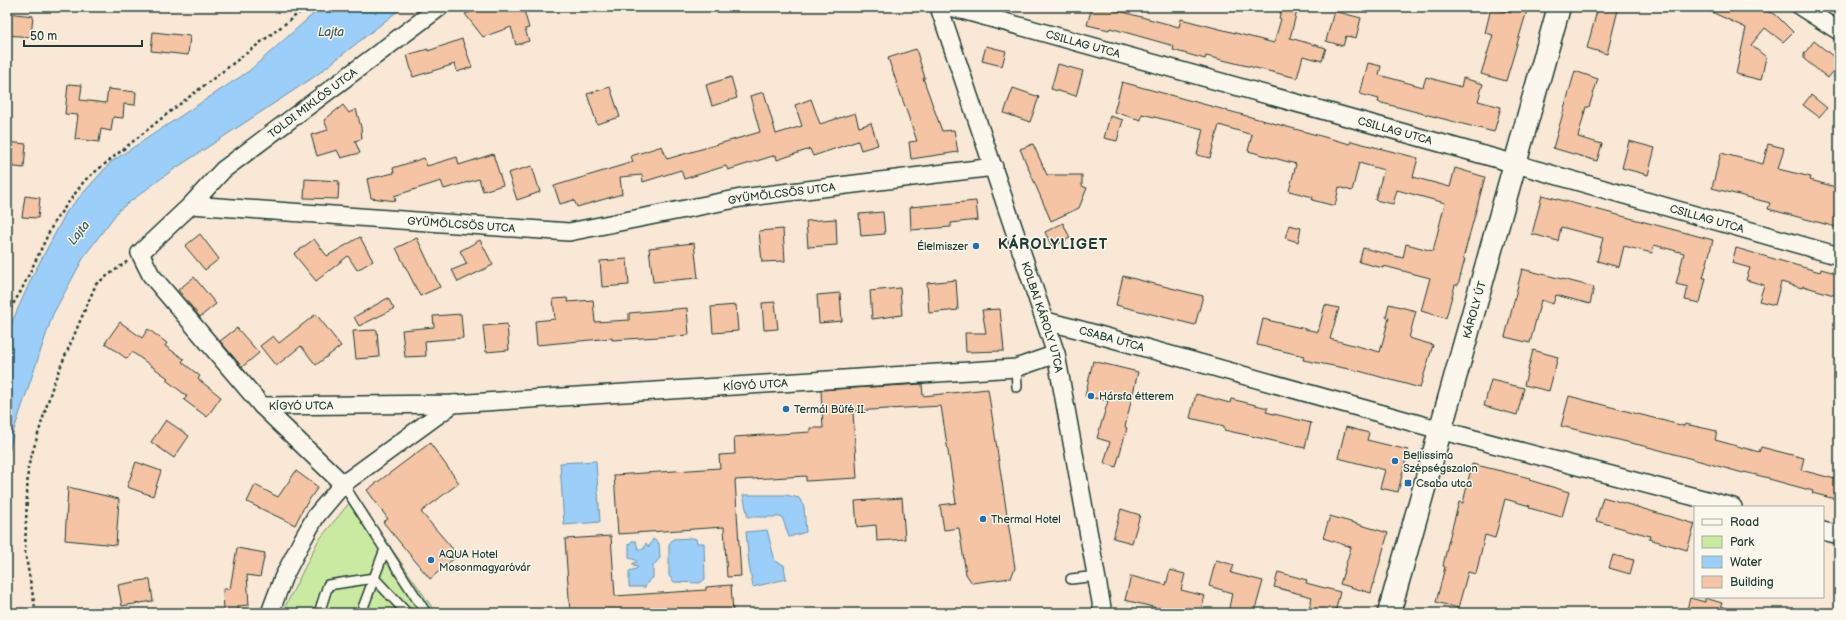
<svg xmlns="http://www.w3.org/2000/svg" width="1846" height="620" font-family="'Balsamiq Sans',sans-serif">
	<rect width="100%" height="100%" fill="#f9e8d6"/>
	<filter id="ink" filterUnits="userSpaceOnUse"><feTurbulence type="fractalNoise" baseFrequency=".025" numOctaves="2"/><feDisplacementMap in="SourceGraphic" scale="8" xChannelSelector="R" yChannelSelector="G"/><feConvolveMatrix kernelMatrix="1 2 1 2 8 2 1 2 1" color-interpolation-filters="sRGB"/></filter>
	<g filter="url(#ink)">
		<path fill="#cbeaa1" stroke="#75946a" d="M355 496 436 613H282L318 541Z"/>
		<g fill="#9bcef8" stroke="#6994aa">
			<path d="M321 7H403L314 77 167 174 119 210 85 255 53 314 13 433 7 462V333L33 275 67 211 111 162 249 71Z"/>
			<path d="M596 461 600 522 564 525 560 463Z"/>
			<path d="M743 495H786L799 498 804 507 806 532 789 537 782 517H748Z"/>
			<path d="M767 530 775 561 784 565 786 579 753 587 749 565 746 532Z"/>
			<path d="M693 538 696 539 697 543H704L705 579 700 583 674 582 669 576V544L673 539Z"/>
			<path d="M653 539 659 543 660 558 653 566V578L649 580 645 587H629V571L636 569 638 567 633 566V563H636V560L629 558V544L632 541H636L638 549H644L646 543 649 547Z"/>
		</g>
		<g fill="#f4c4a4" stroke="#1f3d34">
			<path d="M485 7H523L529 28 525 29 529 41 516 45 511 27 483 37 465 14Z"/>
			<path d="M1092 7H1115V10L1179 27 1181 19 1274 43 1281 19 1279 18 1282 7H1298L1290 38 1326 48 1322 61 1303 56 1297 78 1206 56 1205 59 1173 50 1174 46 1110 28 1109 30 1087 25Z"/>
			<path d="M1512 7H1528L1506 81 1481 74 1493 35 1485 33 1491 8 1511 13Z"/>
			<path d="M1598 7H1608L1618 10 1607 54 1587 48Z"/>
			<path d="M1701 7H1749L1775 14 1793 32 1783 42 1765 28 1751 45 1766 57 1761 80 1736 74 1746 28Z"/>
			<path d="M1334 11 1361 18 1356 38 1346 36 1343 46 1326 41Z"/>
			<path d="M7 13 33 16 31 37 7 35Z"/>
			<path d="M153 32 190 36 188 55 151 51Z"/>
			<path d="M462 39 472 67 457 72 455 64 413 77 407 55 428 49V51Z"/>
			<path d="M1814 41 1839 61V64L1828 78 1804 59V54Z"/>
			<path d="M986 46 1006 51 1002 66 982 61Z"/>
			<path d="M916 49 925 78H923L942 131 954 130 958 152 911 159 909 142 917 141 888 58Z"/>
			<path d="M1368 63 1381 66 1379 75 1423 87 1426 77 1461 87 1463 78 1483 84 1478 101 1501 107 1494 132 1378 102 1379 99 1360 94Z"/>
			<path d="M1058 64 1083 71 1076 96 1051 89Z"/>
			<path d="M1575 71 1598 79 1589 107H1586L1578 137 1602 144 1597 161 1553 148Z"/>
			<path d="M731 77 737 98 712 106 706 85Z"/>
			<path d="M1122 82 1350 144 1351 141 1418 158 1413 177 1450 187 1455 168 1485 177 1463 259H1465L1458 285H1455L1446 318 1421 311 1430 278 1384 266 1383 268 1359 262 1363 248 1403 258 1406 244 1433 251 1445 203 1397 190 1393 204 1375 200 1384 170 1359 163 1352 191 1339 187 1335 206 1312 200 1313 197 1289 191 1296 164 1248 151 1252 135 1219 125 1210 158 1197 155 1203 129 1142 114 1141 120 1114 112Z"/>
			<path d="M68 84 82 85 80 100 106 103 108 89 136 92 135 105 124 104 123 118 113 117 111 131 101 129 99 142 75 139 78 115 65 114Z"/>
			<path d="M610 87 620 117 597 124 587 94Z"/>
			<path d="M1013 88 1039 97 1030 122 1004 113Z"/>
			<path d="M764 92 776 134 802 126 795 105 811 99 820 124 855 113 859 127 871 123 878 145 861 150 858 141 813 156 810 149 777 160 776 155 728 170 726 166 684 179 681 170 643 182 642 175 620 177 622 194 577 207 574 200 560 204 554 186 633 162 631 156 662 146 667 159 760 132 750 96Z"/>
			<path d="M1811 95 1827 108 1819 117 1803 105Z"/>
			<path d="M343 105 349 113 356 109 361 127 362 139 355 141 360 153 341 158 337 150 317 156 311 135 328 130 324 120Z"/>
			<path d="M1110 116 1123 120 1117 141 1104 138Z"/>
			<path d="M1629 141 1655 148 1648 175 1622 168Z"/>
			<path d="M7 142 26 144 24 168 7 166Z"/>
			<path d="M1033 144 1047 175H1082V186L1087 188 1079 208 1051 221 1020 149Z"/>
			<path d="M1768 144 1784 148 1778 169 1811 177 1810 180 1839 188V217L1836 227 1768 209 1770 203 1712 188 1721 153 1763 164Z"/>
			<path d="M493 154 503 185 483 191 479 179 444 189 441 181 394 196 396 201 371 198 367 179 394 173 393 168 424 158 427 166 457 157 459 165Z"/>
			<path d="M532 166 540 192 517 200 508 173Z"/>
			<path d="M305 179 339 181 338 199 304 198Z"/>
			<path d="M1542 195 1713 240 1703 278H1706L1700 303 1685 300 1688 287 1676 284 1684 253 1654 245 1652 253 1624 246 1619 267 1597 261 1603 238 1561 227 1558 241 1532 234Z"/>
			<path d="M25 196 40 198 38 218 22 217Z"/>
			<path d="M976 201 978 220 951 223V227L911 230 910 207Z"/>
			<path d="M883 212 885 234 861 236 859 214Z"/>
			<path d="M836 219 837 245 808 247 806 221Z"/>
			<path d="M1063 223 1070 238 1052 247 1045 232Z"/>
			<path d="M1289 225 1301 228 1298 242 1285 238Z"/>
			<path d="M783 229 785 261 762 262 759 231Z"/>
			<path d="M200 234 219 259 205 270 185 246Z"/>
			<path d="M360 237 373 261 357 270 348 256 316 281 294 254 314 239 327 256Z"/>
			<path d="M417 238 440 287 420 296 396 248Z"/>
			<path d="M480 240 493 265 458 282 452 270 467 264 460 251Z"/>
			<path d="M694 243 698 278 653 282 649 248Z"/>
			<path d="M1736 248 1820 272 1821 269 1839 274V287L1837 296 1803 286 1802 288 1781 282 1775 305 1759 301 1764 285 1746 280 1750 268 1732 263Z"/>
			<path d="M627 259 629 285 602 287 600 261Z"/>
			<path d="M1522 269 1594 287 1590 304 1556 295 1553 304 1541 300 1530 343 1505 337Z"/>
			<path d="M1123 276 1203 296 1195 325 1116 305Z"/>
			<path d="M194 277 216 304 200 317 178 290Z"/>
			<path d="M956 280 958 310 929 313 927 283Z"/>
			<path d="M900 288 902 315 872 319 870 291Z"/>
			<path d="M840 293 842 321 819 323 817 295Z"/>
			<path d="M388 298 394 309 359 326 354 317Z"/>
			<path d="M567 298 568 302 593 300 595 322 629 320V313L687 308 689 335 612 340V338L537 345 535 321 555 319 553 299Z"/>
			<path d="M775 302 778 329 764 330 762 303Z"/>
			<path d="M1389 304 1416 311 1409 338 1433 345 1420 388 1359 371 1303 360 1304 356 1257 345 1263 319 1318 332 1325 305 1339 308 1330 339 1380 352 1389 318 1386 317Z"/>
			<path d="M736 305 738 331 713 333 711 307Z"/>
			<path d="M1000 309 1004 351 966 352 965 333H986L982 310Z"/>
			<path d="M316 314 341 346 316 365 301 346 276 366 260 346 273 336 279 343Z"/>
			<path d="M461 314 463 338 425 341 426 356 405 357 402 330 434 327 433 316Z"/>
			<path d="M120 322 142 338 148 329 167 343 165 346 184 359 182 362 200 376 198 379 221 397 207 417 184 400 187 396 166 380 168 378 132 352 127 359 105 343Z"/>
			<path d="M507 324 509 350 486 352 483 326Z"/>
			<path d="M237 328 259 353 242 367 220 341Z"/>
			<path d="M377 330 379 357 356 359 353 331Z"/>
			<path d="M1533 350 1558 357 1549 391 1524 385Z"/>
			<path d="M1093 361 1138 372 1125 427 1127 428 1116 467 1104 463 1110 442 1097 438 1108 401 1085 396Z"/>
			<path d="M1491 380 1524 388 1517 415 1484 406Z"/>
			<path d="M922 384 923 396 988 389 1015 568 1011 578 972 583 966 574 959 528 944 530 940 505 956 503 941 406 853 411 857 478 806 481V476L735 480 741 576 727 577 724 527 618 534 614 475 720 468 719 455 735 454 734 437 810 432V428H823L821 390Z"/>
			<path d="M1196 394 1230 403 1231 399 1268 408 1266 412 1311 423 1305 448 1224 430V426L1190 418Z"/>
			<path d="M1569 396 1684 426 1685 424 1717 431 1715 440 1759 452 1761 447 1804 458 1801 470 1839 480V500L1812 493 1813 491 1769 479V478L1744 472 1743 473 1656 449 1561 426Z"/>
			<path d="M166 420 189 436 174 458 151 442Z"/>
			<path d="M1346 427 1369 433 1367 440 1408 450 1398 492 1380 488 1385 470 1338 458Z"/>
			<path d="M430 443 459 483 421 512 458 555 430 579 383 522 388 519 367 490Z"/>
			<path d="M136 462 161 471 153 496 127 487Z"/>
			<path d="M1472 464 1530 478 1529 480 1569 492 1562 517 1529 508 1530 506 1505 499 1495 538 1485 535 1476 574 1468 572 1458 608 1436 602 1445 567 1443 566 1448 543 1459 502 1463 503Z"/>
			<path d="M296 471 318 487 303 509 295 525 247 502 255 485 278 497Z"/>
			<path d="M68 487 119 499 116 545 65 540Z"/>
			<path d="M1603 497 1695 524 1687 550 1649 539 1650 536 1596 521Z"/>
			<path d="M902 498 905 539 877 541 876 525 857 527 855 501Z"/>
			<path d="M1121 509 1140 515 1132 543 1113 538Z"/>
			<path d="M1330 516 1388 533 1371 593 1340 584 1351 547 1323 538Z"/>
			<path d="M611 536 615 596 706 590V587L731 585 733 612 570 613 565 539Z"/>
			<path d="M237 548 265 553 260 577 247 575 249 605 238 606 239 613H224L223 589H230Z"/>
			<path d="M1613 555 1634 560 1630 574 1609 568Z"/>
			<path d="M1216 560 1234 565 1231 573 1263 581 1254 613H1228L1232 593 1209 586Z"/>
			<path d="M1170 570 1185 574 1181 590 1205 596 1200 613H1177L1125 600 1131 576 1166 585Z"/>
			<path d="M1278 572 1307 580 1306 583 1340 592 1335 613H1308L1312 597 1274 587Z"/>
			<path d="M150 579 153 601 122 606 118 585Z"/>
			<path d="M1690 598 1705 602V598L1722 603 1721 606 1730 609V613H1686Z"/>
		</g>
		<g fill="none" stroke-linecap="round" stroke-linejoin="round">
			<g stroke="#1f3d34" stroke-width="12">
				<g id="service">
					<path d="M1016 368 1017 387"/>
					<path d="M343 484 426 613"/>
					<path d="M1071 579 1097 576"/>
					<path d="M319 613 328 585 374 578 407 613"/>
					<path d="M361 613 385 549"/>
				</g>
			</g>
			<g stroke="#1f3d34" stroke-width="20">
				<g id="minor">
					<path id="s1" d="M939 7 1056 354 1103 613"/>
					<path id="s2" d="M951 7 1516 164 1839 256"/>
					<path d="M1801 7 1839 31"/>
					<path id="s3" d="M191 205 569 232 741 198 994 167"/>
					<path id="s4" d="M1046 321 1081 330 1440 430 1733 507"/>
					<path id="s5" d="M262 406 453 404 1016 368 1056 354"/>
					<path id="s6" d="M343 484 262 406 151 275 140 253 191 205 223 170 440 7"/>
					<path d="M1823 531 1839 535"/>
					<path d="M270 613 283 578 303 539 316 516 343 484 453 404"/>
				</g>
			</g>
			<g stroke="#1f3d34" stroke-width="25">
				<g id="tertiary">
					<path id="s7" d="M1389 613 1559 7"/>
				</g>
			</g>
			<g stroke="#1f3d34" stroke-width="2.5" stroke-dasharray="3 3" stroke-linecap="butt">
				<path d="M7 314 21 291 54 222 85 180 172 110 307 7"/>
				<path d="M36 613 25 552 28 467 54 382 96 284 128 261"/>
			</g>
			<use href="#service" stroke="#fbf7ec" stroke-width="9"/>
			<use href="#minor" stroke="#fbf7ec" stroke-width="17"/>
			<use href="#tertiary" stroke="#fbf7ec" stroke-width="22"/>
		</g>
	</g>
	<g fill="#1f6fb2" stroke="#fbf7ec" stroke-width="1.5">
		<circle cx="976" cy="246" r="4"/>
		<circle cx="1091" cy="396" r="4"/>
		<circle cx="786" cy="409" r="4"/>
		<circle cx="1395" cy="461" r="4"/>
		<rect x="1404" y="479" width="8" height="8" rx="2"/>
		<circle cx="983" cy="519" r="4"/>
		<circle cx="431" cy="560" r="4"/>
	</g>
	<g text-anchor="middle" dominant-baseline="central" stroke-width="3" stroke-linejoin="round" paint-order="stroke">
		<g font-size="11" fill="#1f3d34" stroke="#fbf7ec">
			<text stroke="none"><textPath href="#s2" startOffset="137">CSILLAG UTCA</textPath></text>
			<text stroke="none"><textPath href="#s6" startOffset="538">TOLDI MIKLÓS UTCA</textPath></text>
			<text stroke="none"><textPath href="#s2" startOffset="461">CSILLAG UTCA</textPath></text>
			<text stroke="none"><textPath href="#s3" startOffset="595">GYÜMÖLCSÖS UTCA</textPath></text>
			<text stroke="none"><textPath href="#s2" startOffset="785">CSILLAG UTCA</textPath></text>
			<text stroke="none"><textPath href="#s3" startOffset="271">GYÜMÖLCSÖS UTCA</textPath></text>
			<text stroke="none"><textPath href="#s7" startOffset="315">KÁROLY ÚT</textPath></text>
			<text stroke="none"><textPath href="#s1" startOffset="327">KOLBAI KÁROLY UTCA</textPath></text>
			<text stroke="none"><textPath href="#s4" startOffset="68">CSABA UTCA</textPath></text>
			<text stroke="none"><textPath href="#s5" startOffset="494">KÍGYÓ UTCA</textPath></text>
			<text stroke="none"><textPath href="#s5" startOffset="39">KÍGYÓ UTCA</textPath></text>
		</g>
		<g font-size="11" fill="#1f3d34" stroke="#fbf7ec" text-anchor="start">
			<text x="968" y="246" text-anchor="end">Élelmiszer</text>
			<text x="1099" y="396">Hársfa étterem</text>
			<text x="794" y="409">Termál Büfé II.</text>
			<text x="1403" y="455">Bellissima<tspan x="1403" dy="13">Szépségszalon</tspan></text>
			<text x="1416" y="483">Csaba utca</text>
			<text x="991" y="519">Thermal Hotel</text>
			<text x="439" y="554">AQUA Hotel<tspan x="439" dy="13">Mosonmagyaróvár</tspan></text>
		</g>
		<g font-size="12" font-style="italic" fill="#385a5b" stroke="#fbf7ec">
			<text x="331" y="32">Lajta</text>
			<text transform="translate(79 233) rotate(-52)">Lajta</text>
		</g>
		<g font-size="15" font-weight="bold" letter-spacing="1" fill="#1f3d34" stroke="#fbf7ec">
			<text x="1053" y="244">KÁROLYLIGET</text>
		</g>
	</g>
	<rect width="1846" height="620" fill="none" stroke="#fbf7ec" stroke-width="24"/>
	<rect x="12" y="12" width="1822" height="596" fill="none" stroke="#1f3d34" stroke-width="1.5" filter="url(#ink)"/>
	<rect x="1694" y="506" width="130" height="92" fill="#fbf7ec" stroke="#a3ada2"/>
	<rect x="1702" y="519" width="20" height="6" fill="#fbf7ec" stroke="#a3ada2"/>
	<text x="1730" y="526" font-size="12" fill="#1f3d34">Road</text>
	<rect x="1702" y="536" width="20" height="12" fill="#cbeaa1" stroke="#a3ada2"/>
	<text x="1730" y="546" font-size="12" fill="#1f3d34">Park</text>
	<rect x="1702" y="556" width="20" height="12" fill="#9bcef8" stroke="#a3ada2"/>
	<text x="1730" y="566" font-size="12" fill="#1f3d34">Water</text>
	<rect x="1702" y="576" width="20" height="12" fill="#f4c4a4" stroke="#a3ada2"/>
	<text x="1730" y="586" font-size="12" fill="#1f3d34">Building</text>
	<path d="M24 40v6h118v-6" fill="none" stroke="#1f3d34" stroke-width="2"/>
	<text x="30" y="40" font-size="12" fill="#1f3d34" stroke="#fbf7ec" stroke-width="3" paint-order="stroke">50 m</text>
</svg>
